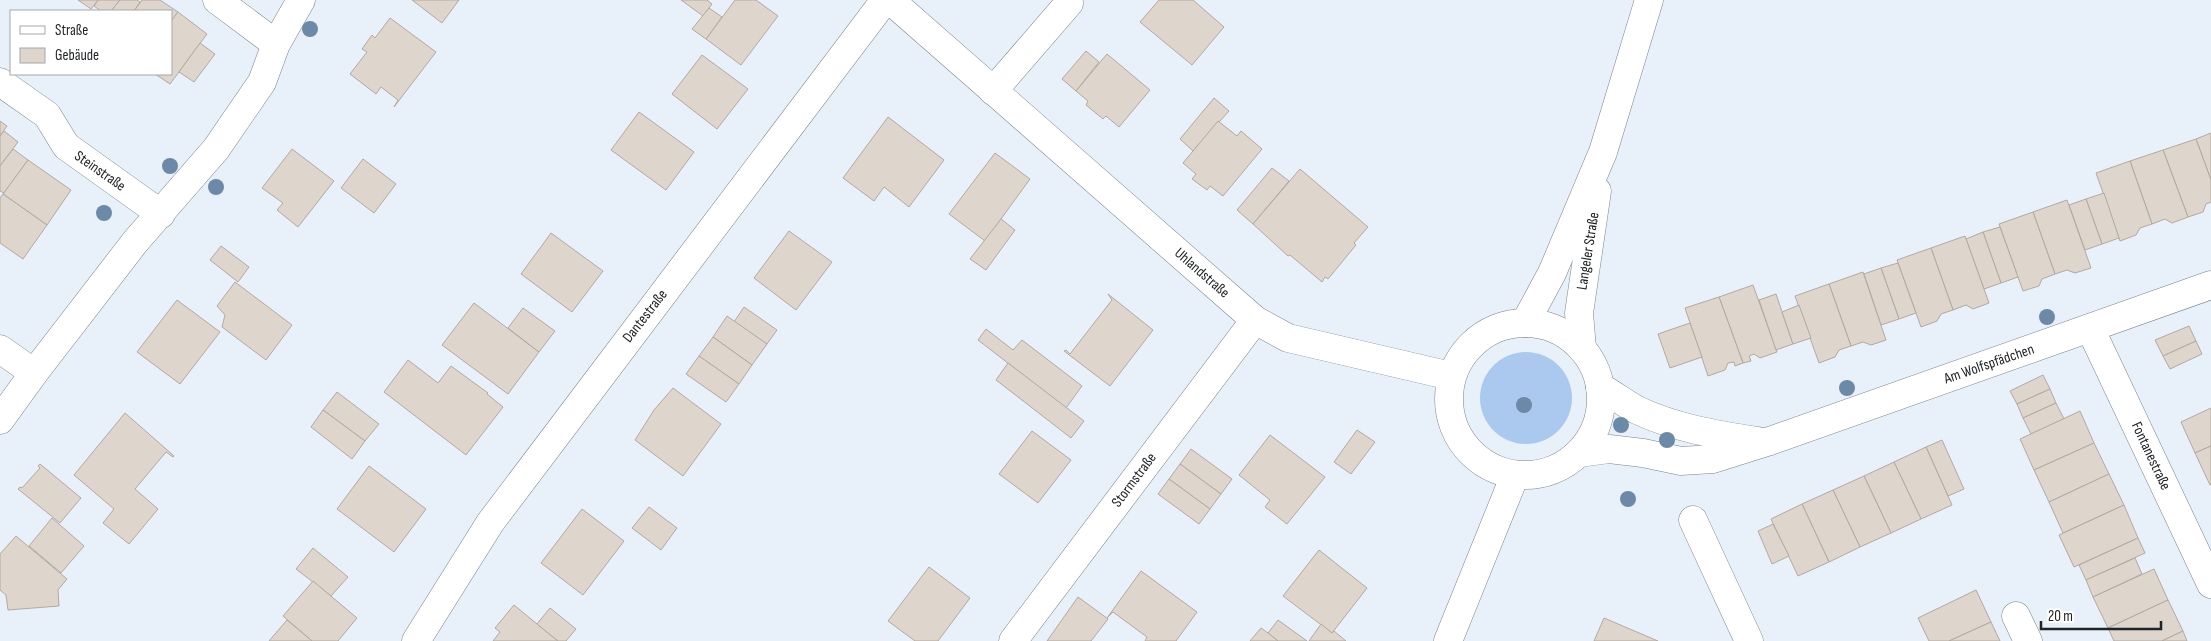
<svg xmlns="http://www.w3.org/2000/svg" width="2211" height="641" font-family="'Sofia Sans Condensed',sans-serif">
	<rect width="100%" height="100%" fill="#e8f0fa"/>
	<circle fill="#abc9ee" cx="1526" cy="398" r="46"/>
	<g fill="#ded5cc" stroke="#b2a9a1">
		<path d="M78 0H98L91 9Z"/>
		<path d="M98 0H120L111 11H101L94 6Z"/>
		<path d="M120 0H137L140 2 134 11H111Z"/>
		<path d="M142 0H160L178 12 171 21V11H134Z"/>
		<path d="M412 0H459L442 23Z"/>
		<path d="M681 0H707L712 4 703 16Z"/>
		<path d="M735 0H756L778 16 741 65 706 39Z"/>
		<path d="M1159 0H1193L1224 27 1192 65 1140 22Z"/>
		<path d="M709 8 722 17 706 39 692 29Z"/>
		<path d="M178 12 207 34 170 84 155 74H171V21Z"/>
		<path d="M390 18 436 52 394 107 398 100 381 87 376 94 350 74 367 52 362 49 372 35 375 38Z"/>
		<path d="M200 43 215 54 194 82 179 72Z"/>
		<path d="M1086 51 1099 62 1076 91 1062 79Z"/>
		<path d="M1107 54 1150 90 1119 127 1106 116 1103 119 1086 105 1088 101 1076 91Z"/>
		<path d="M702 55 748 89 717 129 672 94Z"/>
		<path d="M1214 98 1229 111 1193 151 1180 139Z"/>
		<path d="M639 112 694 152 666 190 611 150Z"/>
		<path d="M888 117 944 160 909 207 884 187 874 201 843 178Z"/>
		<path d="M0 121 7 126 0 136Z"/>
		<path d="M1218 121 1237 136 1241 131 1262 149 1223 196 1210 186 1207 190 1192 179 1196 174 1183 163Z"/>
		<path d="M4 131 18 142 0 166V136Z"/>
		<path d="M2211 133V180L2196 139Z"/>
		<path d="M2196 139 2211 180V202L2206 204 2203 212 2188 217 2163 150Z"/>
		<path d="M13 149 28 160 4 193 0 191V166Z"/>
		<path d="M292 149 334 181 298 227 277 210 283 203 262 188Z"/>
		<path d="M2163 150 2188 217 2172 223 2165 219 2152 224 2130 161Z"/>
		<path d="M995 153 1030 179 985 241 949 214Z"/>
		<path d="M363 159 396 184 374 213 341 188Z"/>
		<path d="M28 160 71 190 47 225 3 194Z"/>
		<path d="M2130 161 2152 224 2140 228 2136 235 2120 241 2096 173Z"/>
		<path d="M1272 168 1289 181 1253 224 1237 210Z"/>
		<path d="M1300 169 1368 227 1354 243 1356 245 1328 279 1325 277 1322 282 1290 255 1288 256 1253 224Z"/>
		<path d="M2104 193 2119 238 2102 244 2086 199Z"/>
		<path d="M3 194 47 225 23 259 0 243V198Z"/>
		<path d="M2086 199 2102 244 2085 250 2069 205Z"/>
		<path d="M2067 200 2091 268 2075 273 2067 270 2055 274 2033 212Z"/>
		<path d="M2033 212 2055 274 2042 279 2039 286 2023 291 1999 224Z"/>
		<path d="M1001 219 1015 230 986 270 970 259Z"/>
		<path d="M2000 227 2018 277 2001 283 1983 232Z"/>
		<path d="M789 231 832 262 796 310 754 278Z"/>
		<path d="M1983 232 2001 283 1984 289 1966 239Z"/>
		<path d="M551 233 603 271 572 312 521 274Z"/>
		<path d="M1965 236 1989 303 1973 309 1966 305 1953 310 1931 248Z"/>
		<path d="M221 246 249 267 238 282 210 260Z"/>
		<path d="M1931 248 1953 310 1941 314 1937 321 1921 327 1897 260Z"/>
		<path d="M1898 263 1916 313 1899 319 1881 268Z"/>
		<path d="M1881 268 1899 319 1881 325 1864 274Z"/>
		<path d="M1863 272 1886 340 1871 345 1863 342 1851 346 1829 284Z"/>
		<path d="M235 282 292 325 266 360 222 327 225 315 217 306Z"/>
		<path d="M1829 284 1851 346 1839 350 1835 357 1819 363 1795 296Z"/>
		<path d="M1753 285 1777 352 1760 358 1754 354 1749 356 1751 361 1743 363 1719 297Z"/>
		<path d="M1108 294 1153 330 1110 386 1064 351 1066 350 1070 354 1112 300Z"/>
		<path d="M1776 294 1793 344 1776 350 1759 300Z"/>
		<path d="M1719 297 1743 363 1735 366 1734 362 1728 363 1725 370 1708 376 1685 308Z"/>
		<path d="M177 300 220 332 180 384 137 352Z"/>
		<path d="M474 303 539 352 508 394 442 345Z"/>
		<path d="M1799 305 1811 338 1793 344 1782 312Z"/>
		<path d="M744 307 777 330 767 344 734 322Z"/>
		<path d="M523 308 555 331 539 352 508 328Z"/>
		<path d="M727 316 767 344 752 365 713 337Z"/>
		<path d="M1690 323 1702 357 1670 368 1658 334Z"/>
		<path d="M2189 326 2196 341 2163 356 2155 340Z"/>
		<path d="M986 329 1013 350 1022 340 1082 386 1066 408 978 340Z"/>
		<path d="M713 337 752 365 739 384 699 356Z"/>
		<path d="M2196 341 2202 354 2170 369 2163 356Z"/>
		<path d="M699 356 739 384 726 402 686 374Z"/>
		<path d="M408 360 438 383 451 366 488 393 487 394 503 407 466 455 384 392Z"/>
		<path d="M1008 363 1084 421 1071 438 996 380Z"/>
		<path d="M2043 375 2050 389 2017 404 2010 391Z"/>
		<path d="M673 388 721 424 683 476 635 440 654 410Z"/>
		<path d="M2050 389 2056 403 2023 418 2017 404Z"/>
		<path d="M337 392 379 424 365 441 323 410Z"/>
		<path d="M2056 403 2064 419 2031 434 2023 418Z"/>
		<path d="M2211 408V446L2195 453 2181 422Z"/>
		<path d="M323 410 365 441 352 459 311 427Z"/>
		<path d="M2080 411 2094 443 2034 470 2020 439Z"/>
		<path d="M125 413 174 456 173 457 166 452 135 489 158 509 129 544 103 523 114 509 74 475Z"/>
		<path d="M1357 430 1375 442 1351 474 1334 462Z"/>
		<path d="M1032 431 1071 460 1038 503 999 474Z"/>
		<path d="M1270 435 1325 477 1287 524 1265 507 1270 500 1239 475Z"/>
		<path d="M1942 440 1964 489 1948 496 1926 447Z"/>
		<path d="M2094 443 2109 474 2049 502 2034 470Z"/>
		<path d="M2211 446V485H2210L2195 453Z"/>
		<path d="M1926 447 1952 505 1921 519 1894 462Z"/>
		<path d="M1191 449 1232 479 1221 494 1180 464Z"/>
		<path d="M1894 462 1921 519 1891 533 1864 476Z"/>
		<path d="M40 464 81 498 60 523 18 489 20 487 22 488 40 468 38 466Z"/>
		<path d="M1180 464 1221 494 1210 509 1169 479Z"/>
		<path d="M369 466 426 509 394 552 337 509Z"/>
		<path d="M2109 474 2124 505 2063 533 2049 502Z"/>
		<path d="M1864 476 1891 533 1860 547 1833 490Z"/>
		<path d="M1169 479 1210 509 1199 524 1158 494Z"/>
		<path d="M1833 490 1860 547 1829 562 1802 504Z"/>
		<path d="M1802 504 1829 562 1798 576 1771 519Z"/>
		<path d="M2124 505 2138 538 2074 567 2059 535Z"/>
		<path d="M649 507 677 528 661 550 632 528Z"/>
		<path d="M582 509 624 541 583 595 541 563Z"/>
		<path d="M52 518 84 546 61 573 29 546Z"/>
		<path d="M1773 524 1789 556 1772 564 1758 531Z"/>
		<path d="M16 536 67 579 58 590 59 606 8 610 6 595 0 590V554Z"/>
		<path d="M2138 538 2145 553 2086 580 2079 565Z"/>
		<path d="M313 548 348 577 331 596 296 569Z"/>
		<path d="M1319 550 1367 588 1332 633 1283 596Z"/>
		<path d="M2135 558 2142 574 2093 597 2086 580Z"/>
		<path d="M929 567 970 598 938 641H915L888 621Z"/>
		<path d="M2154 569 2168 600 2108 628 2093 597Z"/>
		<path d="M1141 571 1197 612 1176 641H1145L1147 637 1113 612 1107 618Z"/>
		<path d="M313 581 357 618 338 641H312L283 616Z"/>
		<path d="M1976 590 1991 622 1949 641H1929L1918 618Z"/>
		<path d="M1078 597 1108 619 1091 641H1047Z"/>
		<path d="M2168 600 2183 631 2162 641H2114L2108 628Z"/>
		<path d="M514 605 537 624 558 641H493L500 632 495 628Z"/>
		<path d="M550 608 576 629 566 641H558L537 624Z"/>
		<path d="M1604 618 1658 641H1594Z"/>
		<path d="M287 620 312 641H269Z"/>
		<path d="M1278 620 1307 641H1278L1268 633Z"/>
		<path d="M1991 622 2000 641H1949Z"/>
		<path d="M1321 624 1332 633 1334 631 1346 641H1309Z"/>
		<path d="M1261 628 1268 633 1278 641H1250Z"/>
		<path d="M2183 631 2187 641H2162Z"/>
	</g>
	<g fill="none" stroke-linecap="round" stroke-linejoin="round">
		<g stroke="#7c838c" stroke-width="29">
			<g id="minor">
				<path d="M217 0 276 44"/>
				<path d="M890 0 1255 320 1288 338 1451 376"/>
				<path d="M0 82 47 115 66 146 161 214"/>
				<path d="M993 91 1069 3"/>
				<circle cx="1525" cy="399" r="76"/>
				<path d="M1525 323 1552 273 1603 152 1649 0"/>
				<path d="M2090 328 2211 584"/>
				<path d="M0 349 34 373"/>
				<path d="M1582 349 1579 313 1597 191"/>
				<path d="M1600 387C1613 394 1624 403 1637 410 1675 428 1717 435 1758 441"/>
				<path d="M0 420 34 373 135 242 216 149 262 82 276 44 301 0"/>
				<path d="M1579 453 1609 449 1643 453 1681 461 1713 459 1767 442 2211 285"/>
				<path d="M1693 520 1749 641"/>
				<path d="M2016 616 2028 641"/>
				<path d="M416 641 490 523 885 0"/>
				<path d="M1013 641 1255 320"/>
				<path d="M1448 641 1515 475"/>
			</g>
		</g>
		<use href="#minor" stroke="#fff" stroke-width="28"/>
	</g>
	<g fill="#6c89a8">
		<circle cx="310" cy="29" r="8"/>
		<circle cx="170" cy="166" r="8"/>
		<circle cx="216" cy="187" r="8"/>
		<circle cx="104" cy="213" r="8"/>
		<circle cx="2047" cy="317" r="8"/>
		<circle cx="1847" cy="388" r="8"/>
		<circle cx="1524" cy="405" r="8"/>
		<circle cx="1621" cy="425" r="8"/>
		<circle cx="1667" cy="440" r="8"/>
		<circle cx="1628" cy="499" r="8"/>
	</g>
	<g text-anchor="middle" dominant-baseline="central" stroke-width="4.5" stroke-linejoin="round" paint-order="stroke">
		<g font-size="15" fill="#212427" stroke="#fff">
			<text transform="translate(100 171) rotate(35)">Steinstraße</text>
			<text transform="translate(1588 251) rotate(-81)">Langeler Straße</text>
			<text transform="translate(1202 273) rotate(41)">Uhlandstraße</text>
			<text transform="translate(645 316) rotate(-52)">Dantestraße</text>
			<text transform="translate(1989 364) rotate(-19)">Am Wolfspfädchen</text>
			<text transform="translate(2151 456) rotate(65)">Fontanestraße</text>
			<text transform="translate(1134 480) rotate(-53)">Stormstraße</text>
		</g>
	</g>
	<rect x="10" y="10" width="162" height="65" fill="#ffffff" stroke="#a6a7a9"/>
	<rect x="20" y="26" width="25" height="8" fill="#ffffff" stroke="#a6a7a9"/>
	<text x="55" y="35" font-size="15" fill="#212427">Straße</text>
	<rect x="20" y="48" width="25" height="15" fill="#ded5cc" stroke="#a6a7a9"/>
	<text x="55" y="60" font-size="15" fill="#212427">Gebäude</text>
	<path d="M2041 621v8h120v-8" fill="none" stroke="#212427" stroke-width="2.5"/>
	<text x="2048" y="621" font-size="15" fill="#212427" stroke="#ffffff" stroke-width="4" paint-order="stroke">20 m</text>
</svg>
